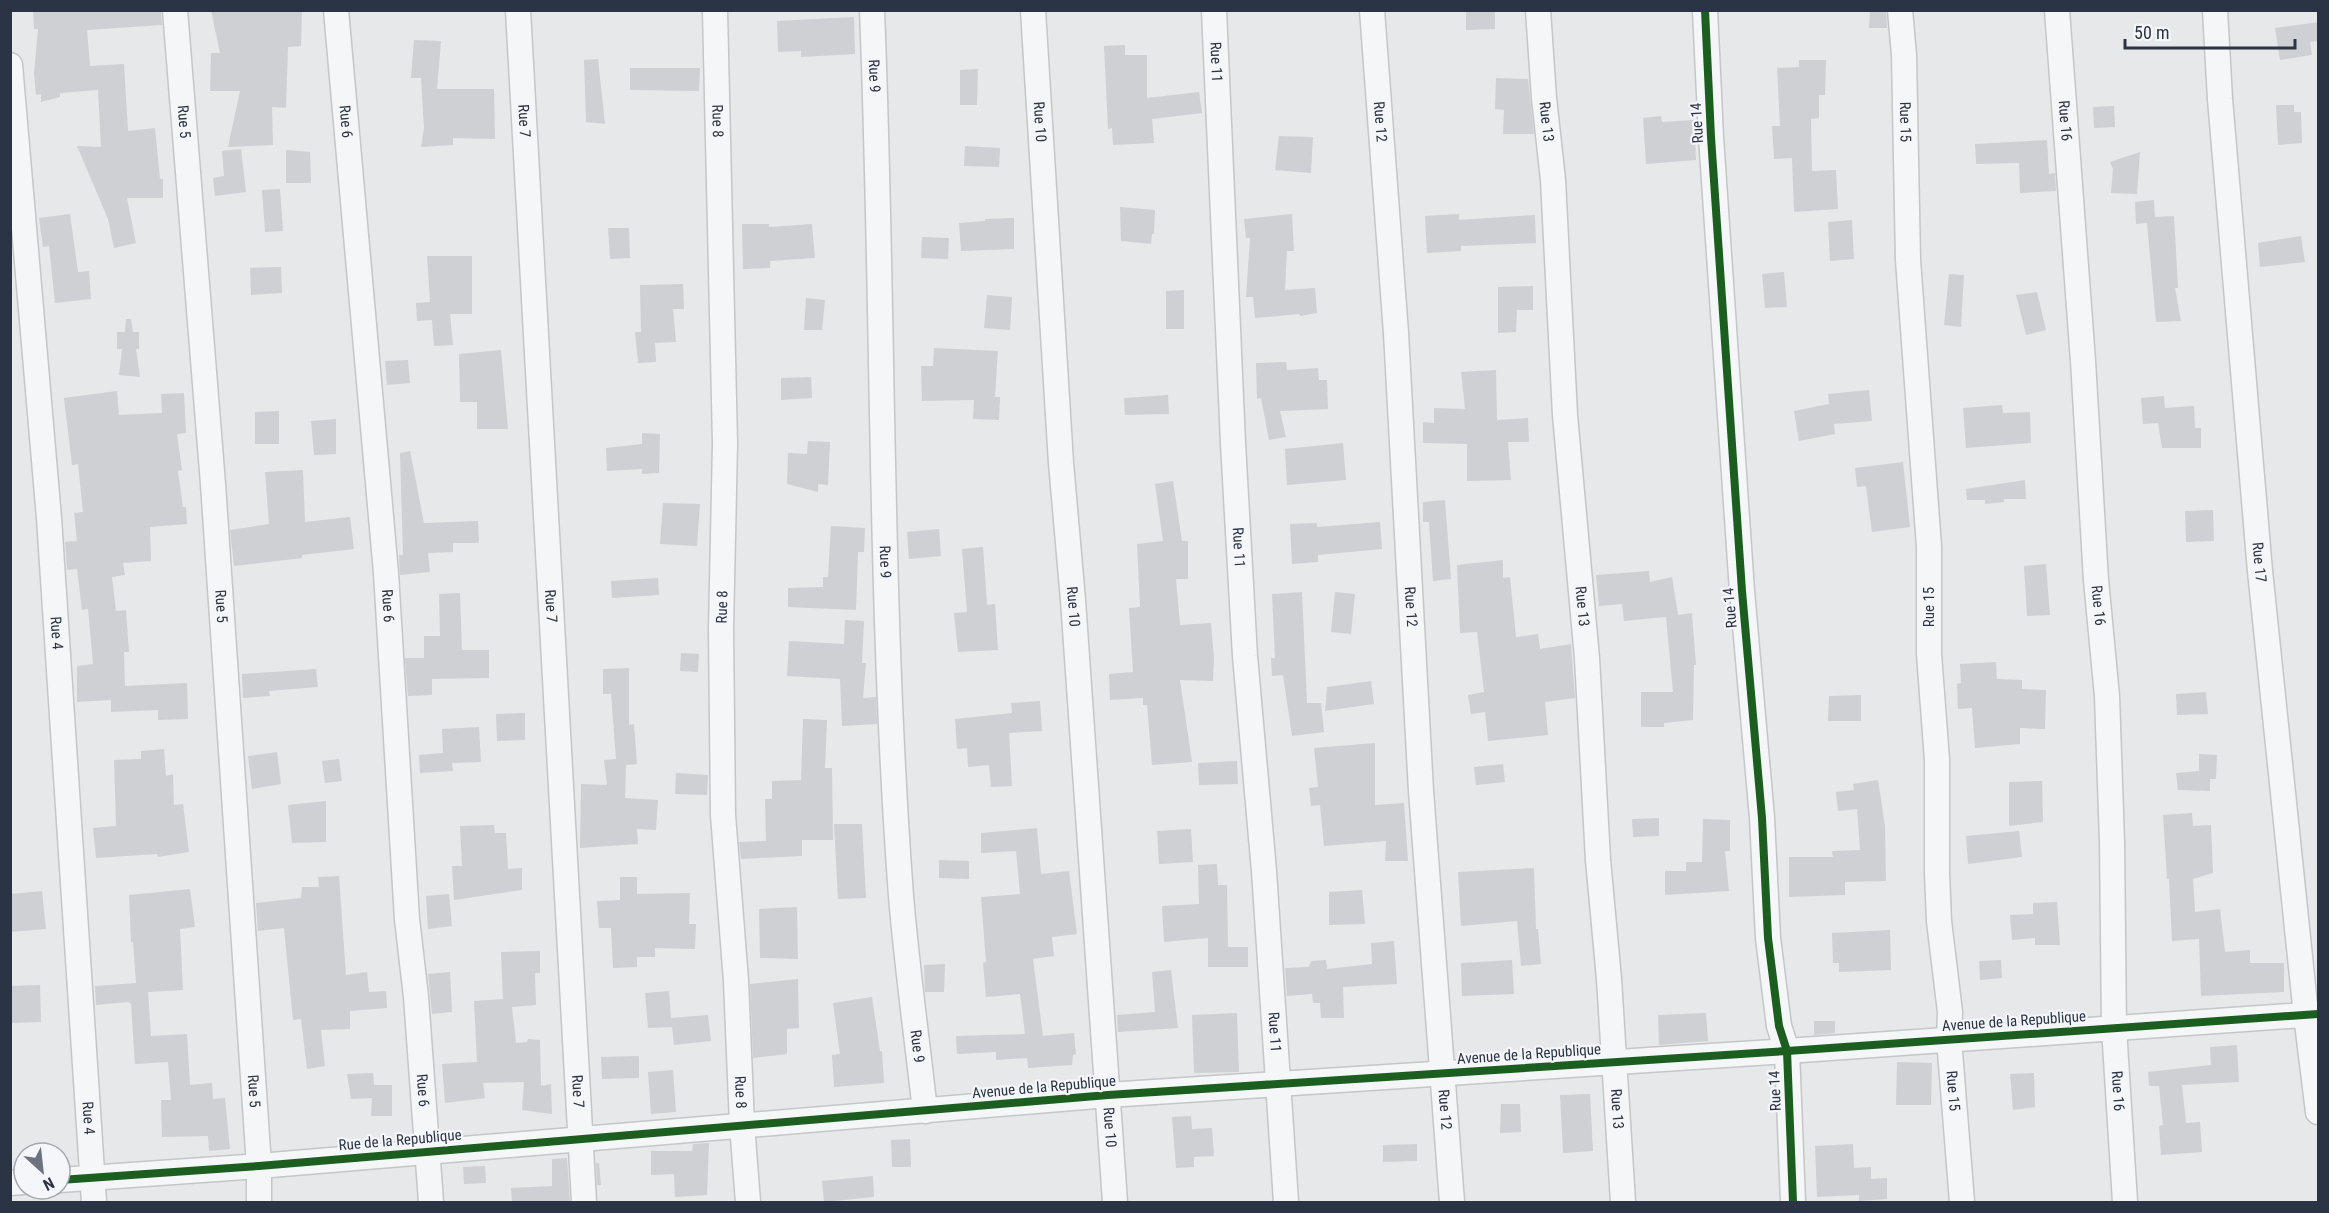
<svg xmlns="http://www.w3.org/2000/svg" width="2329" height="1213" font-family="'Roboto Condensed',sans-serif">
	<rect width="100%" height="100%" fill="#e6e8ea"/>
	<g fill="#ced0d3">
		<path d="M33 10H161L162 25 87 30 90 66 124 64 128 131 155 128 160 179H163V198H127L136 243 114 248 108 219 77 146 101 147 98 90 60 93V97L41 102V94L36 95 34 73 38 29H34Z"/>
		<path d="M211 10H302L301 46 288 47 286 108 272 107 273 145 228 147 240 91H210L211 53H220Z"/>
		<path d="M1466 10H1495V29L1466 30Z"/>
		<path d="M1870 10H1886L1887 28H1869Z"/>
		<path d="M854 17 855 54 801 57V51L778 52 777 21Z"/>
		<path d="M2319 22V41L2310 42 2312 55 2280 60 2275 28Z"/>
		<path d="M414 40 441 41 437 89H494L495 139 453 138V145L421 147 424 129 421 78H411Z"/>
		<path d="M1125 45V55H1147V98L1199 92 1202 113 1152 119 1154 143 1113 145 1112 128 1108 129 1104 46Z"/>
		<path d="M598 59 605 124 586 122 584 60Z"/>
		<path d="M1799 60H1826L1825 95H1819V118L1811 119 1812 171 1836 170 1838 209 1794 212 1792 158 1774 159 1772 126H1780L1777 68 1799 67Z"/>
		<path d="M630 68H700L699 91 630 90Z"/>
		<path d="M978 69 977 105H960V70Z"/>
		<path d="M1496 78 1528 79 1534 134H1503L1504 110 1495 109Z"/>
		<path d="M2276 105H2294V112H2301L2302 143 2278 145Z"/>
		<path d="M2114 106 2115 127 2094 128 2093 107Z"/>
		<path d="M1661 116 1662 122 1694 120 1696 160 1646 164 1643 118Z"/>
		<path d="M1279 136 1313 137 1311 173 1275 170Z"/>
		<path d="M2047 140 2049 174 2055 173 2056 191 2020 193 2019 163 1976 164 1975 144Z"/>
		<path d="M965 146 1000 148 999 167 964 166Z"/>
		<path d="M241 149 246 192 215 196 213 178 224 176 222 151Z"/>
		<path d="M286 150 310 152 311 183H286Z"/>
		<path d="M2140 152 2137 194 2111 193 2113 169 2110 162Z"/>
		<path d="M280 189 283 231 265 232 262 190Z"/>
		<path d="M2154 200 2155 217 2174 216 2178 288H2175L2181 321 2156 322 2147 223 2136 224 2135 202Z"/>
		<path d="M1120 207 1155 210 1154 234H1152L1151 244 1121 241Z"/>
		<path d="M70 214 78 272 89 271 91 299 55 303 49 246 43 247 39 218Z"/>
		<path d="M1292 214 1294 251H1287L1285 290 1315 288 1317 313 1300 316 1299 314 1255 318 1253 297H1246L1250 238H1246L1244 219Z"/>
		<path d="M1459 214V220L1535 215 1536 243 1461 246V251L1427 253 1425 216Z"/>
		<path d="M1014 218V249L961 251 959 223 985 221V219Z"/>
		<path d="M1852 220 1854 259 1830 261 1828 222Z"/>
		<path d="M742 224H769V227L812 224 815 258 770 261V268L743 269Z"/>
		<path d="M608 228H629L630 258 610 259Z"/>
		<path d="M2301 236 2305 262 2260 267 2258 243Z"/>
		<path d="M922 237 949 238 948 259 921 258Z"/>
		<path d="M427 256H472V314H450L453 345 434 346 432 320 417 321 416 303 430 302Z"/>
		<path d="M281 267 282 293 251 295 250 268Z"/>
		<path d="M1784 272 1787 307 1765 308 1762 274Z"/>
		<path d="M1949 274 1964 275 1961 327 1944 325Z"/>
		<path d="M683 284 684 309H673L676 342 655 343 656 362 638 363 635 332H641L640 285Z"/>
		<path d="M1533 286V310H1517L1516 332 1498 333V287Z"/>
		<path d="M1184 290V329H1166V291Z"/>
		<path d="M2037 292 2046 330 2026 335 2016 295Z"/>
		<path d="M987 295 1012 297 1010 330 984 328Z"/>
		<path d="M806 298 825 300 822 330H804Z"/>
		<path d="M126 319H131L133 332H139V349H136L140 377 119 375 122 349H117V332H125Z"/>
		<path d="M934 348 998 351 995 397H1000L999 420 973 419 974 400 922 401 921 366H933Z"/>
		<path d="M501 350 508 429H477V402H460L459 354Z"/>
		<path d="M408 360 410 383 387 385 385 361Z"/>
		<path d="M1286 362 1287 370 1318 368 1319 380H1327L1328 409 1280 411 1286 437 1269 440 1261 398 1257 399 1256 363Z"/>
		<path d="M1496 370 1497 420 1528 418 1529 442H1508L1511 480 1467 481V444L1423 443V422L1434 423V408L1465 409 1461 372Z"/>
		<path d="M811 377 812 398 781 400V378Z"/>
		<path d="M1869 390 1872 421 1834 424 1835 434 1799 441 1794 411 1829 404 1828 394Z"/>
		<path d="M117 391 119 415 162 413 161 394 184 393 186 433 177 434 182 470 178 471 183 507H186L187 524 150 527 151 561 123 563 125 575 112 577 116 611 126 610 129 652H124L125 686 187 683 188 719 158 720V710L111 712V700L77 702V666L93 664 88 609 82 610 77 569 67 570 65 542 77 541 74 513 83 512 78 464 72 465 64 398Z"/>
		<path d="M1168 395 1169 414 1125 415 1124 398Z"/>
		<path d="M2164 396 2165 408 2194 406 2195 428H2201V448H2162L2158 423 2143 424 2141 398Z"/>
		<path d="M2002 405 2003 413 2030 412 2031 443 1966 448 1963 408Z"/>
		<path d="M279 411V444H255V412Z"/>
		<path d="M336 419V454L314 455 311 421Z"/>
		<path d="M642 433 660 434 659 473 642 474V469L607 471 606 448 642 444Z"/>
		<path d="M808 441 830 442 828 485 818 484V492L787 484 788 453 807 454Z"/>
		<path d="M1343 443 1346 480 1287 485 1285 449Z"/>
		<path d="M410 451 424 523 478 521 479 543H453V552L428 553 430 572 400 575 399 555H403L400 453Z"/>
		<path d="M1903 462 1910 527 1872 532 1866 486 1857 487 1855 468Z"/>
		<path d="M303 470 305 522 350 517 354 549 302 555V558L234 566 230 530 269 524 265 472Z"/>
		<path d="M2025 480 2026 499H2004V502L1985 504V500H1967L1966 489Z"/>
		<path d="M1173 481 1182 541H1188V579H1176L1180 625 1211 623 1214 659 1213 681 1180 680 1192 762 1152 765 1147 705H1143V698L1110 700 1109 674 1133 672 1129 608 1140 607 1137 544 1163 541 1155 484Z"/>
		<path d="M1445 500 1451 579 1433 581 1429 522H1423V502Z"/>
		<path d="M663 503 700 504 697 546 660 544Z"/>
		<path d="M2213 510 2214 541 2186 542 2185 511Z"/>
		<path d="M1380 522 1382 549 1318 555V562L1292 564 1290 524 1317 523V527Z"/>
		<path d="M831 526 865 528 864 552H858L856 610 788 607V588L823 587V577H828Z"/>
		<path d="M939 529 941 556 909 559 907 532Z"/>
		<path d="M983 547 987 605 995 604 998 650 958 652 954 613 967 612 962 549Z"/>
		<path d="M1503 560V578L1510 577 1516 637 1538 634 1540 649 1571 644 1575 698 1545 702 1548 735 1488 741 1485 712 1471 714 1468 695 1484 692 1477 632 1460 633 1457 565Z"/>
		<path d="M2046 564 2050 615 2027 616 2024 566Z"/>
		<path d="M1649 571 1650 582 1672 577 1678 615 1692 613 1696 665H1694L1693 720 1664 723V727H1641V692H1673L1666 617 1624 621 1622 604 1599 606 1596 575Z"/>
		<path d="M658 578 659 595 612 598 611 581Z"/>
		<path d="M1302 592 1307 703H1321L1324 732 1292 736 1283 675 1272 676 1271 658H1275L1272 594Z"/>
		<path d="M1335 592 1355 594 1351 634 1331 632Z"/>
		<path d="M460 593 462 650H489V678L432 679V695L408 696 405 658H424V636H440L439 594Z"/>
		<path d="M845 620 864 621 862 663H866L863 698 876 697 877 724 842 726 840 679 787 676 789 641 844 644Z"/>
		<path d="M681 653 699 654 698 672 680 671Z"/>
		<path d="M1996 662 1997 679 2022 680V689L2046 690 2045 729 2020 728V744L1975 748 1972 708 1958 709 1957 684 1961 683 1960 664Z"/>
		<path d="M629 668V725L634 724 637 764 626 765 625 798 658 800 656 830 637 829 638 844 580 848 581 784 607 785 604 760 616 759 611 694H603V669Z"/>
		<path d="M316 669 318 687 269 691 270 696 243 698 242 674Z"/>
		<path d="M1371 681 1374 704 1325 711 1327 687Z"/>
		<path d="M2206 692 2208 714 2177 715 2176 694Z"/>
		<path d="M1861 695V721H1828L1829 696Z"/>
		<path d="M1040 701 1042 731 1009 733 1012 786 991 787 989 765 968 767 967 748 957 749 955 719 1012 713 1011 703Z"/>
		<path d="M525 713V740L497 741 496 714Z"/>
		<path d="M803 719 827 720 825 768H832L833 840H802V856L741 859 739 842 766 841 765 799H772V781L801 780Z"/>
		<path d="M479 727 481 762 452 763 453 771 420 773 419 755 443 753 442 729Z"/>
		<path d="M1375 743V805L1404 803 1408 861H1385L1386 841 1324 846 1320 805 1311 806 1309 788 1318 787 1314 748Z"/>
		<path d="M164 749 166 776 173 774 174 805 183 804 189 852 158 857 157 854 96 858 93 828 116 826 114 760 141 759V751Z"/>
		<path d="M277 752 281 784 252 789 248 756Z"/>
		<path d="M2199 754 2217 755 2216 779H2210V791L2178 790 2176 773 2199 771Z"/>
		<path d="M339 759 342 781 325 783 322 761Z"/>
		<path d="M1237 761 1238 784 1199 785 1198 763Z"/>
		<path d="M1503 764 1505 782 1476 785 1474 767Z"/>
		<path d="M676 773 708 775 707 795 675 794Z"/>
		<path d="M1878 780 1885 826 1886 881 1845 882V895L1789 897V857H1833L1832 851 1860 850 1857 809 1838 811 1836 792 1854 790 1853 784Z"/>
		<path d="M2042 781 2043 822 2009 826V782Z"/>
		<path d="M326 801V842L292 843 288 805Z"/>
		<path d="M2192 813 2193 826 2211 825 2213 873 2193 879 2195 912 2220 909 2225 952 2250 950V963H2284V992L2201 996 2199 939 2172 941 2169 879H2167L2163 815Z"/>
		<path d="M1659 818V836L1633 837 1632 819Z"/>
		<path d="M1703 819 1730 820V851H1725L1729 891 1665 895V871H1686V862H1702Z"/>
		<path d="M834 824H862L866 898 838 899Z"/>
		<path d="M494 825 495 833H506L508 869 522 868V890L454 900 452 866H462L460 826Z"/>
		<path d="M1037 828 1041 874 1069 871 1077 934 1052 937 1054 956 1033 959 1043 1036 1074 1033 1076 1054 1073 1055 1072 1065 1028 1068 1027 1058 996 1060V1052L957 1054 956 1036 1025 1034 1020 994 986 997 983 963 986 962 981 897 1020 894 1016 851 981 853V833Z"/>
		<path d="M1191 829 1193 862 1159 864 1157 831Z"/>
		<path d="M2019 831 2022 857 1968 864 1966 836Z"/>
		<path d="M939 860 969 861V879L939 878Z"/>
		<path d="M1217 864 1218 885H1227L1228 947H1248V967H1208V938L1164 942 1162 906 1199 904 1198 865Z"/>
		<path d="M1534 868 1536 929H1538L1541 964 1521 966 1517 921 1461 926 1458 872Z"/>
		<path d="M339 876 346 975 367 972 369 992 386 991 387 1008 350 1011V1029L321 1030 325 1066 307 1069 301 1019 293 1020 284 928 258 931 256 903 301 898 302 887H319L318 877Z"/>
		<path d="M620 877H637V894L690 893 689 924H696L695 949 655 948V957H637V967L613 968 611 928H599L597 901 620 900Z"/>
		<path d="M190 889 195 927 180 929 183 990 148 992 151 1036 187 1034 190 1085 212 1083 213 1099 225 1098 230 1149 209 1151 208 1136 162 1137 161 1100H171L168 1062 135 1064 131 1004 128 1002 96 1005 95 986 136 983 133 942H131L129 895Z"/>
		<path d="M1362 890 1365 924 1329 925V892Z"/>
		<path d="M42 891 46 929 10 932V894Z"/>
		<path d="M449 894 452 926 428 929 426 896Z"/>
		<path d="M2057 902 2060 945H2035V938L2012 940 2010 915 2033 914V903Z"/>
		<path d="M797 907 798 959 760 958 759 909Z"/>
		<path d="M1890 930 1891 970 1839 972V963H1833L1832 933Z"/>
		<path d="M1394 941 1397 984 1343 987 1344 1018H1321L1320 1003H1313L1312 994 1287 996 1285 968 1309 967 1311 961 1326 960 1327 969 1372 964 1371 943Z"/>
		<path d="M540 951V973H535L536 1005 512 1007 516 1043 527 1042 528 1039 540 1040 541 1086 551 1084 552 1114 522 1110 524 1082 483 1083 485 1098 445 1103 442 1064 477 1062 474 1001 503 999 501 952Z"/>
		<path d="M1512 960 1514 994 1462 996 1461 963Z"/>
		<path d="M2001 960 2002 978 1980 980 1979 961Z"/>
		<path d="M945 964 944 992H925L924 965Z"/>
		<path d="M1171 970 1178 1028 1118 1032 1117 1015 1155 1012 1152 972Z"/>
		<path d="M450 972 452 1012 432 1014 428 974Z"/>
		<path d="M798 979 799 1028 787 1029V1054L753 1058 750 984Z"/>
		<path d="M40 985 41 1022 10 1023V986Z"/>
		<path d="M669 991 671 1018 708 1015 711 1041 674 1045 672 1027 648 1028 645 993Z"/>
		<path d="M872 997 880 1051H882L884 1083 834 1087 832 1055 840 1054 833 1003Z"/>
		<path d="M1237 1013 1239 1072 1194 1073 1192 1015Z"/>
		<path d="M1706 1013 1708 1041 1659 1045 1658 1015Z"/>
		<path d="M1814 1021H1835V1033L1814 1035Z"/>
		<path d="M2237 1045 2239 1082 2182 1085 2186 1123 2200 1122 2202 1152 2161 1155 2159 1126 2163 1125 2159 1086H2149L2148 1072 2211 1065 2210 1047Z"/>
		<path d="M639 1056V1078L602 1079 601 1057Z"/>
		<path d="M1897 1062 1932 1063 1931 1105H1896Z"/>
		<path d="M673 1070 676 1112 651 1114 648 1072Z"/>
		<path d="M373 1073 374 1085H392V1116H371L372 1098 351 1099 347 1074Z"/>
		<path d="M2034 1073 2035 1107 2013 1110 2010 1074Z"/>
		<path d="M1590 1094 1593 1151 1563 1153 1560 1095Z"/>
		<path d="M1501 1104H1520L1521 1132 1500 1133Z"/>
		<path d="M1191 1116 1192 1129 1212 1128 1214 1156 1194 1157V1167L1176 1168 1172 1117Z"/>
		<path d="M910 1139 911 1167H892L891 1140Z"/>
		<path d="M709 1143 707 1195 675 1197 674 1174 651 1175V1151H692L693 1144Z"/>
		<path d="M1417 1144V1161L1383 1162V1145Z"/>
		<path d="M1853 1144 1854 1168 1871 1167V1179L1887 1178V1199L1859 1201V1195L1817 1197 1815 1146Z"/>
		<path d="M567 1158 570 1203H512L511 1188 552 1186V1159Z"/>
		<path d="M596 1163H599L601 1185H597Z"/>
		<path d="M485 1166 486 1183 464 1184 463 1167Z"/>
		<path d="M873 1176 874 1197 824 1202 822 1181Z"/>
	</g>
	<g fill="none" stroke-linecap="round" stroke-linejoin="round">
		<g stroke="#c4c6c8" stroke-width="27">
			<g id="minor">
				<path id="s1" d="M175 10 213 484 259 1166V1202"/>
				<path id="s2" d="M336 10 386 573 407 919 416 997 431 1202"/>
				<path id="s3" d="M518 10 584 1202"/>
				<path id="s4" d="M715 10 725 443 721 629 723 815 736 981 742 1125 748 1202"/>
				<path id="s5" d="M872 10C884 306 879 601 901 896 907 968 917 1039 925 1111"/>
				<path id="s6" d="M1033 10 1061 463 1073 600 1115 1202"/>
				<path id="s7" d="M1214 10 1233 443 1245 656 1264 871 1286 1202"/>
				<path id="s8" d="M1372 10 1396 333 1421 791 1452 1202"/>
				<path id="s9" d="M1538 10 1544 98 1553 180 1565 415 1587 658 1598 860 1609 979 1623 1202"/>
				<path d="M1705 10 1711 137 1742 591 1762 818 1768 938 1779 1026 1787 1051 1793 1202"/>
				<path id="s10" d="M1900 10 1904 55 1908 260 1929 547V654L1937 760V873L1939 921 1950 1012 1949 1039 1962 1202"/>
				<path id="s11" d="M2057 10 2083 361 2096 580 2107 696 2112 842 2114 1028 2125 1202"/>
				<path id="s12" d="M2215 10 2220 99 2260 571 2306 1015 2318 1112"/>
				<path id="s13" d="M10 65 49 518 94 1202"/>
				<path d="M60 1180 259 1166 1108 1095 1787 1051 2318 1014"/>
				<path d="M10 1183 24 1182"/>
			</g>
		</g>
		<use href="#minor" stroke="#f5f6f7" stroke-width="24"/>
		<g stroke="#f4f6f9" stroke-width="11">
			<g id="cycleway">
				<path d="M1705 10 1711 137 1742 591 1762 818 1768 938 1779 1026 1787 1051 1793 1202"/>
				<path d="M60 1180 259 1166 1108 1095 1787 1051 2318 1014"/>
			</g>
		</g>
		<use href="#cycleway" stroke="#1b5e20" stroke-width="8"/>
	</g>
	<g text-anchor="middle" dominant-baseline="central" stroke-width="4.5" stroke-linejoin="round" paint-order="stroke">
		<g font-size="15" fill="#2b3445" stroke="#f4f6f9">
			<text stroke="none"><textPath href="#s7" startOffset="52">Rue 11</textPath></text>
			<text stroke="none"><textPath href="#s5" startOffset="66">Rue 9</textPath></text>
			<text stroke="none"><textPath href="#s3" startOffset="111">Rue 7</textPath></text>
			<text stroke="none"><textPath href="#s4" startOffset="111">Rue 8</textPath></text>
			<text stroke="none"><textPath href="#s11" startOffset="111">Rue 16</textPath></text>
			<text stroke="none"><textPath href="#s1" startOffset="112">Rue 5</textPath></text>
			<text stroke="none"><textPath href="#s2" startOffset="112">Rue 6</textPath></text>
			<text stroke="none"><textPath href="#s6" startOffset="112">Rue 10</textPath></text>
			<text stroke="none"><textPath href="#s8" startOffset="112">Rue 12</textPath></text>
			<text stroke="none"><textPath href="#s9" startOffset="112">Rue 13</textPath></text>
			<text stroke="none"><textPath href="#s10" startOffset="112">Rue 15</textPath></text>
			<text transform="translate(1697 123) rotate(-93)">Rue 14</text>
			<text stroke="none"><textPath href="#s7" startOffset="538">Rue 11</textPath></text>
			<text stroke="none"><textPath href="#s5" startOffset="552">Rue 9</textPath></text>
			<text stroke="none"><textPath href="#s12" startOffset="554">Rue 17</textPath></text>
			<text stroke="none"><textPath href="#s1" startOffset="598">Rue 5</textPath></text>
			<text stroke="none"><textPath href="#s2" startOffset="598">Rue 6</textPath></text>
			<text stroke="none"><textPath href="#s9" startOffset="598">Rue 13</textPath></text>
			<text stroke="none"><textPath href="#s11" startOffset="597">Rue 16</textPath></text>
			<text stroke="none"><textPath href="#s3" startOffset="597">Rue 7</textPath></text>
			<text transform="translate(722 607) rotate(-88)">Rue 8</text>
			<text stroke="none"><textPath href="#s6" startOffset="598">Rue 10</textPath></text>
			<text stroke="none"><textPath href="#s8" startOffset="598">Rue 12</textPath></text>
			<text transform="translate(1929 607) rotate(-90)">Rue 15</text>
			<text transform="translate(1730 608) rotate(-95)">Rue 14</text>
			<text stroke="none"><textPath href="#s13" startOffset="570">Rue 4</textPath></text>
			<text transform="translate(2014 1021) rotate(-4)">Avenue de la Republique</text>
			<text stroke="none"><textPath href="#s7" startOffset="1024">Rue 11</textPath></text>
			<text stroke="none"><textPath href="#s5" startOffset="1038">Rue 9</textPath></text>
			<text transform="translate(1529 1054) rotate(-4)">Avenue de la Republique</text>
			<text transform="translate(1044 1087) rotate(-5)">Avenue de la Republique</text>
			<text stroke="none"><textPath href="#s1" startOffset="1084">Rue 5</textPath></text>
			<text stroke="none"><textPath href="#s2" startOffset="1084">Rue 6</textPath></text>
			<text transform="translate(1775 1091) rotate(-92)">Rue 14</text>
			<text stroke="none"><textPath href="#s3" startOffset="1083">Rue 7</textPath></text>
			<text stroke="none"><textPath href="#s4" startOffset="1083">Rue 8</textPath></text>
			<text stroke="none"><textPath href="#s10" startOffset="1083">Rue 15</textPath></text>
			<text stroke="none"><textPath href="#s11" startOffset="1083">Rue 16</textPath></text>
			<text stroke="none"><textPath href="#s8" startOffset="1102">Rue 12</textPath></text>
			<text stroke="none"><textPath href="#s9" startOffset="1102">Rue 13</textPath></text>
			<text stroke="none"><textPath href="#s13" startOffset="1056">Rue 4</textPath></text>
			<text stroke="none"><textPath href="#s6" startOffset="1120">Rue 10</textPath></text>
			<text transform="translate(400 1140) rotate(-5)">Rue de la Republique</text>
		</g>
	</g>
	<rect width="2329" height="1213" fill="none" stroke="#2b3445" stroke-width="24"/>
	<g transform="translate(42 1171) rotate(153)"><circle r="28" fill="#f4f6f9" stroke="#a4a8b1" stroke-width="1.5"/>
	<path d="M0-4.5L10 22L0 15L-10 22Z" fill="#6c737f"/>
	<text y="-9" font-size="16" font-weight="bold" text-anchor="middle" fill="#2b3445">N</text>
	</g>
	<path d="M2125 39v9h170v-9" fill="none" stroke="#2b3445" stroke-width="3"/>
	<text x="2134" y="39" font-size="18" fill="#2b3445" stroke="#f4f6f9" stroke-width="4.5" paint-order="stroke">50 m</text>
</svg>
